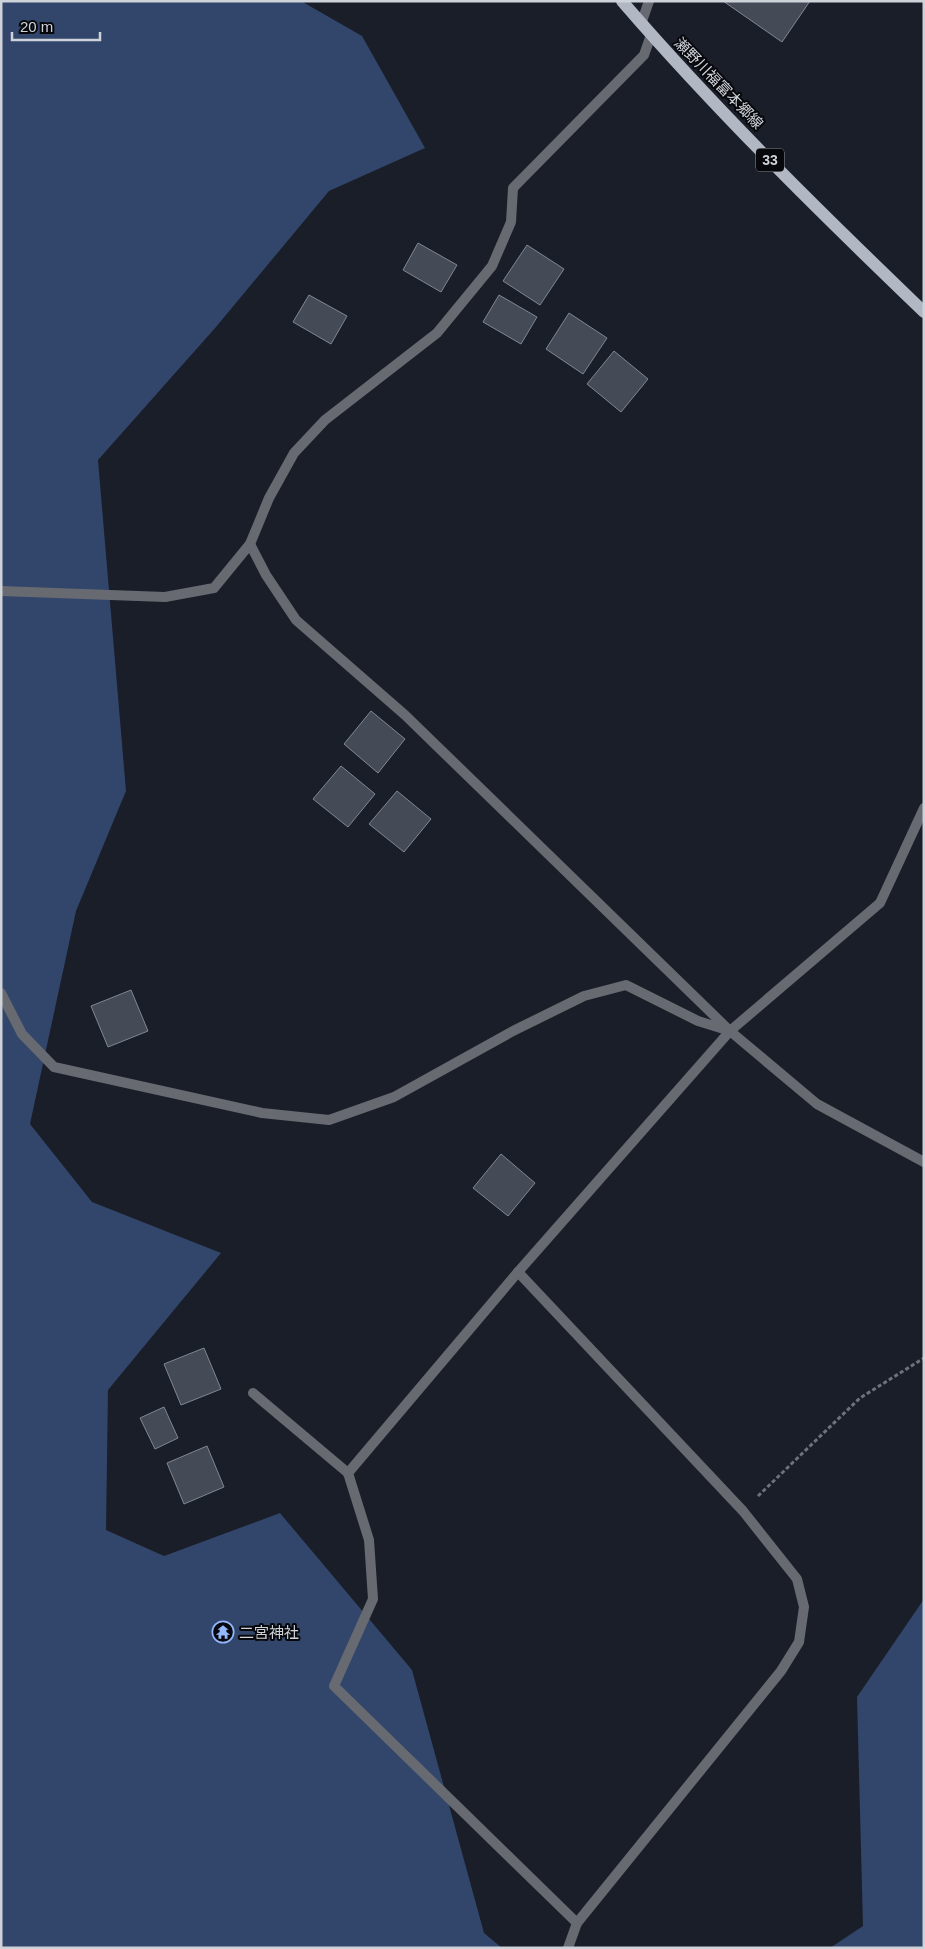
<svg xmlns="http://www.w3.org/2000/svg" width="925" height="1949" font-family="Helvetica,'Noto Sans JP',sans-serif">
	<rect width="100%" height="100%" fill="#191e28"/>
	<g fill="#32456a">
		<path d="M1 1H301L362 36 425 148 329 191 216 327 98 460 126 791 76 911 30 1124 92 1202 221 1253 108 1390 106 1530 164 1556 280 1513 412 1670 484 1933 502 1948H1Z"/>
		<path d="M924 1599V1948H830L863 1926 857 1697Z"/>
	</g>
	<g fill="#444a56" stroke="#808895">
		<path d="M723 1H810L782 42Z"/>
		<path d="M418 243 457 265 441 292 403 270Z"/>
		<path d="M527 245 564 269 540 305 503 281Z"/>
		<path d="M309 295 347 316 331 344 293 322Z"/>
		<path d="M499 295 537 317 521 344 483 322Z"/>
		<path d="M569 313 607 338 583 374 546 349Z"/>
		<path d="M614 351 648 379 621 412 587 384Z"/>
		<path d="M371 711 405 739 378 773 344 744Z"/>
		<path d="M341 766 375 794 348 827 313 799Z"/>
		<path d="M397 791 431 819 404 852 369 824Z"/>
		<path d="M131 990 148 1031 108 1047 91 1006Z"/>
		<path d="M501 1154 535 1183 508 1216 473 1188Z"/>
		<path d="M204 1348 221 1389 181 1405 164 1364Z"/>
		<path d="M164 1407 178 1438 155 1449 140 1418Z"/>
		<path d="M207 1446 224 1487 184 1504 167 1463Z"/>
	</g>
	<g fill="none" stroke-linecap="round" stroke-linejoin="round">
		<path stroke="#6e737b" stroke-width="3" stroke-dasharray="4 2.5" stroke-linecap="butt" d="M758 1496 860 1398 924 1358"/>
		<g stroke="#676a70" stroke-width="10">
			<path d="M641 24 649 1"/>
			<path d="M250 544 266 575 296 620 405 715 730 1031 817 1104 924 1162"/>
			<path d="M1 591 165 597 214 588 250 544 269 498 294 453 325 420 437 333 492 266 511 222 513 188 644 55 651 35"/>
			<path d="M1 993 22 1034 54 1067 262 1113 329 1120 394 1097 513 1031 584 996 626 985 698 1021 727 1030"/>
			<path d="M518 1272 743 1511 797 1579 804 1607 799 1642 781 1671 577 1923 568 1948"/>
			<path d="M253 1393 348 1473 369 1540 373 1599 334 1686 577 1923"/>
			<path d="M348 1473 518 1272 730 1031 880 903 924 808"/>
		</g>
		<path stroke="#b1b8c4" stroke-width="12" d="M622 1C716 110 820 212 924 312"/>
	</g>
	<defs>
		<g id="temple-ring" transform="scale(1.125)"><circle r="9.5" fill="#06080c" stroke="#92b7fd" stroke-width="1.5"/><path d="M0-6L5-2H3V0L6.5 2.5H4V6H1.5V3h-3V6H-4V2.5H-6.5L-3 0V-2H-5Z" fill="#92b7fd"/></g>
	</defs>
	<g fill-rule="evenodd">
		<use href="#temple-ring" x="223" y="1632"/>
	</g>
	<g text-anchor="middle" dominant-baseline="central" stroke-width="4" stroke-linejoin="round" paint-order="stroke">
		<rect fill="#06080c" stroke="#92959c" stroke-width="1" x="756" y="148.5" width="28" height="23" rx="4"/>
		<g font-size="14" font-weight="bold" fill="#ced2d9">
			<text x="770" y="160">33</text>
		</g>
		<g font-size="15" fill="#ced2d9" stroke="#06080c">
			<text transform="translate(719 83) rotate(46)">瀬野川福富本郷線</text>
		</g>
		<g font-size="15" fill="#ced2d9" stroke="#06080c" text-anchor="start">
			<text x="239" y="1632">二宮神社</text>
		</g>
	</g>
	<rect width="925" height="1949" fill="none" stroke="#ced2d9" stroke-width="5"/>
	<path d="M12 32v8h88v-8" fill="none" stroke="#ced2d9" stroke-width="2.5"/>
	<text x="20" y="32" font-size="15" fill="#ced2d9" stroke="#06080c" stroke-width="4" paint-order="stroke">20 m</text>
</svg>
